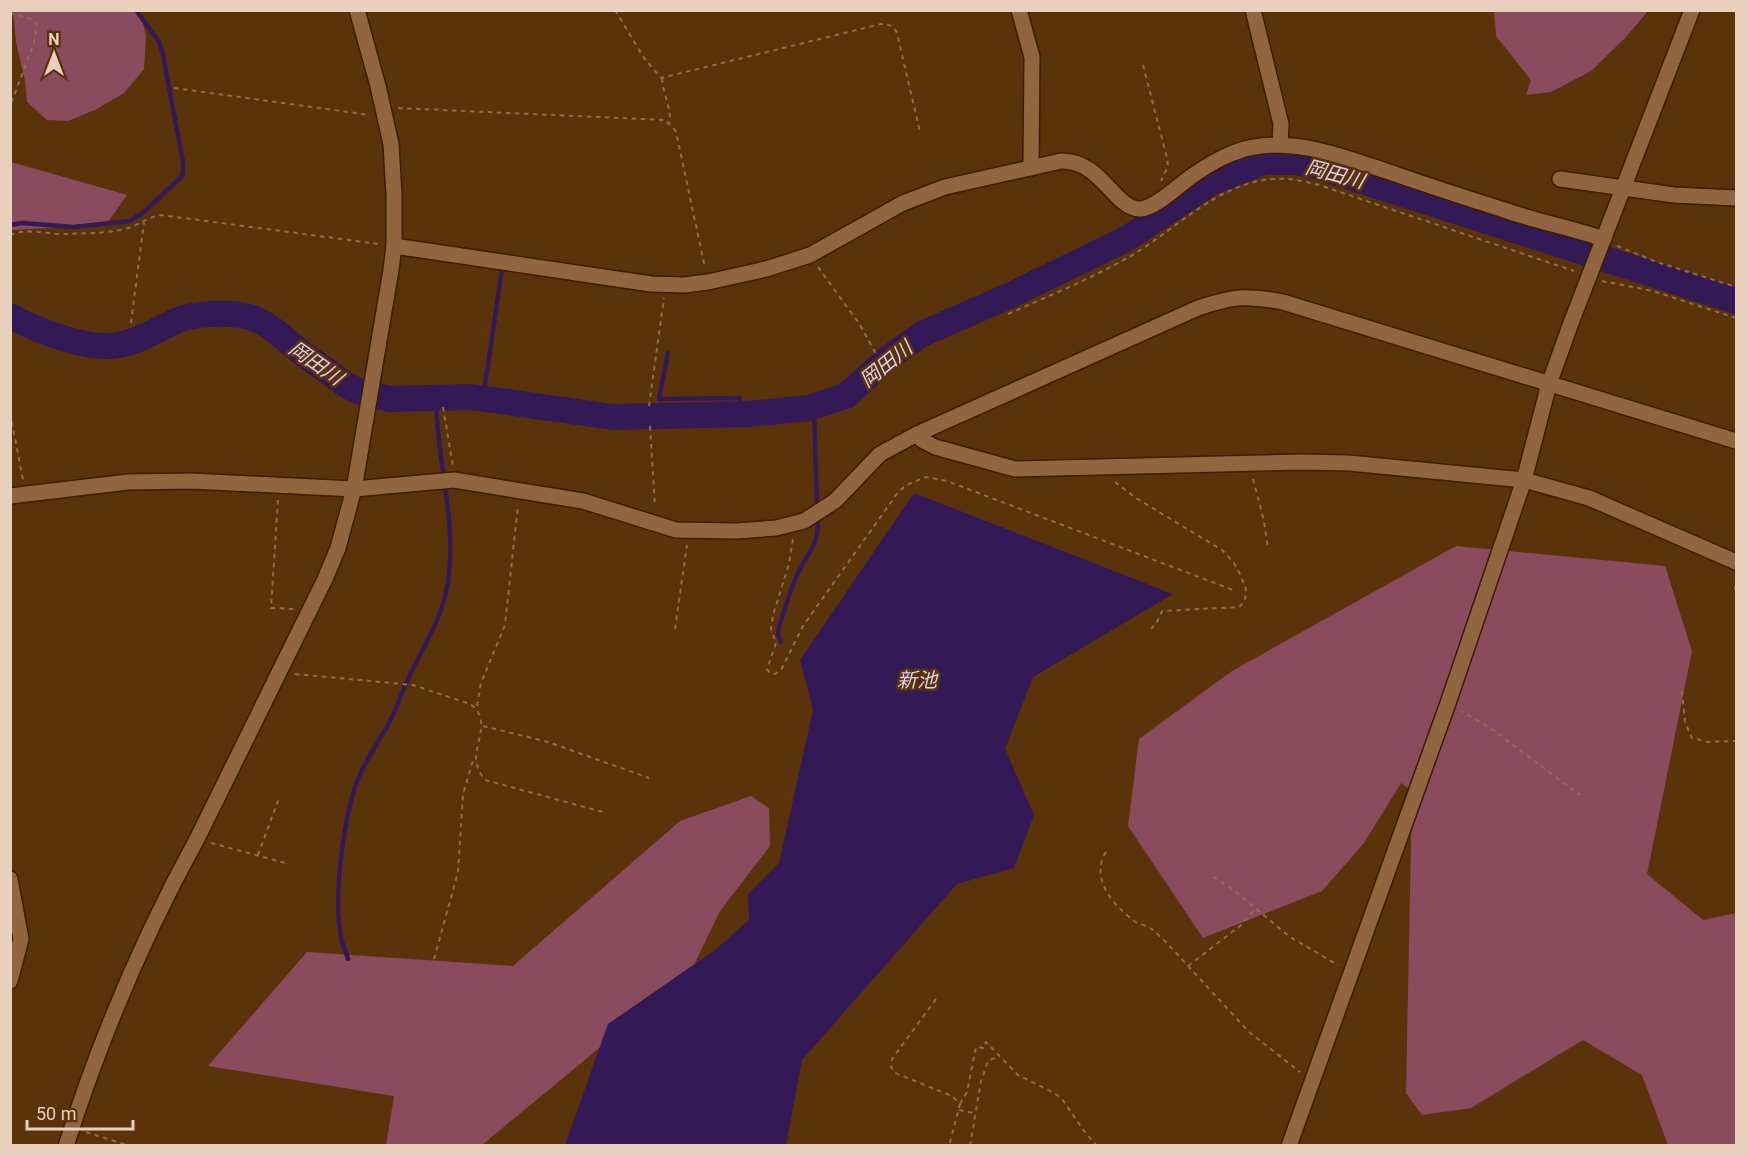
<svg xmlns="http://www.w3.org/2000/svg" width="1747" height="1156" font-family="Roboto,'Noto Sans JP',sans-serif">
	<rect width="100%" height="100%" fill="#5b330b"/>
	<g fill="#8a4b5f">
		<path d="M13 11H140L146 36 144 69 124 93 97 109 68 121 47 120 27 102 25 81 16 42Z"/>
		<path d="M1494 11V10L1648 11 1626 37 1591 71 1551 92 1526 95 1531 80 1496 36Z"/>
		<path d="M10 162H11L127 195 106 225 11 230Z"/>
		<path d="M1456 546 1665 566 1692 651 1647 874 1703 920 1736 913V1145H1668L1642 1075 1583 1040 1471 1108 1422 1115 1406 1093 1412 791 1401 783 1364 843 1322 891 1203 938 1128 826 1139 739 1232 671Z"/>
		<path d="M751 796 769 808 770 846 720 911 690 973 482 1145H386L394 1096 208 1066 307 952 513 966 680 821Z"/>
	</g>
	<path fill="#341957" d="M914 493 1173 594 1033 677 1005 749 1034 815 1014 868 957 884 802 1060 786 1145H565L608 1024 715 950 749 920 748 894 779 863 813 710 800 660Z"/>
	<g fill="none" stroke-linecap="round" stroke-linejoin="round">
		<g stroke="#341957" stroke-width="4.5">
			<path d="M10 225 22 223 73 227 130 221 144 212 183 175V162L163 55 159 42 136 10"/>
			<path d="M668 353 659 399 740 398V414"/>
			<path d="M483 399 502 269"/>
			<path d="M814 407 817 508"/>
			<path d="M781 642 778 634 779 627C785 609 790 590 798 573 811 546 818 549 818 516"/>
			<path d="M348 959C346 952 342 944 341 937 333 898 344 808 361 772 370 753 383 736 392 717 399 703 403 688 410 675 423 648 440 621 446 592 460 527 436 462 436 397"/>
		</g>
		<path stroke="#341957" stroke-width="26" d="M10 316C39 331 87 351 119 345 140 341 159 329 178 320 195 313 232 312 250 317 270 323 286 341 302 353 317 364 332 374 346 385L360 392 390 399 471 397 613 417 749 414 809 408 846 396 887 359 922 334 1011 295 1128 238 1212 182 1264 162H1296L1319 167 1736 301"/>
		<g stroke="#3a1c00" stroke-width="18">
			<g id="minor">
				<path d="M1019 10 1032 57 1031 168"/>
				<path d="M1253 10 1281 124 1280 144"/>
				<path d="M1560 179 1674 195 1736 198"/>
				<path d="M394 246 651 284 684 285 708 282 766 269 810 255 903 203 945 187 1061 161C1101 160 1114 208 1139 209 1154 210 1180 184 1192 176 1211 163 1231 151 1254 147 1303 139 1349 159 1395 174 1432 187 1470 199 1507 211 1539 222 1572 228 1604 239"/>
				<path d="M917 434 922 440 935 447 1015 469 1301 462 1349 463 1524 480 1589 498 1736 562"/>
				<path d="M10 496 128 482 192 481 354 489 454 480 583 501 676 530 736 531 776 528 804 521 835 501 880 454 917 434 1198 308C1234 296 1246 295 1283 302L1736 441"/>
				<path d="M10 879 21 939 10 981"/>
			</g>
		</g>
		<g stroke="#3a1c00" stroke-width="18">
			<g id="tertiary">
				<path d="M66 1146C100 1039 144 935 198 837L325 579 338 548 354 489 391 270 394 246V195L391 144 378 86 357 10"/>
				<path d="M1289 1146 1447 706 1524 480 1549 384 1571 323 1692 10"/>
			</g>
		</g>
		<g stroke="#906d4d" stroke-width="2" stroke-dasharray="4.5 4.5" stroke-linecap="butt">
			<path d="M615 10 644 58 661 78 881 24C890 24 893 26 897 33L920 132"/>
			<path d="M10 13 32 19 37 25 34 43 10 106"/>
			<path d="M1143 65 1167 158 1168 166 1161 181"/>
			<path d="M662 78C663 94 671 107 670 123"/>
			<path d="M174 88 370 115"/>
			<path d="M398 108 665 120 675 130 678 141 705 268"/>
			<path d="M10 235C27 227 48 235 66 234 86 233 111 234 131 227 141 223 149 217 161 215L379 244"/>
			<path d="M1617 246 1657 262 1736 287"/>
			<path d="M818 267 860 325 876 354"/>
			<path d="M1602 281 1653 291 1736 318"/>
			<path d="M1008 314C1049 296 1090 279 1129 257 1176 230 1221 179 1278 179 1292 178 1306 182 1319 185L1574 271"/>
			<path d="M131 323 144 222"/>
			<path d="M649 406 664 298"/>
			<path d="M443 407 453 467"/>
			<path d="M10 413 23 480"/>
			<path d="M650 426 655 507"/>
			<path d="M1253 479 1264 521 1268 549"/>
			<path d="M1115 482 1136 498 1222 550 1234 563 1240 574 1246 589 1245 601 1239 607 1162 611 1157 622 1151 629"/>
			<path d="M278 500 271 608 295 609"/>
			<path d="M793 539 789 564 773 615 771 629 776 643 767 669 769 672 775 674 781 670 803 626 899 491 909 484 926 477 947 481 1233 590"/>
			<path d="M1735 590 1736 578"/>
			<path d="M675 629 687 545"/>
			<path d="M295 674 413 685 470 704C490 717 477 740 476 758 476 766 480 774 485 780L603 812"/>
			<path d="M1682 691 1685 722 1692 738 1708 742 1736 741"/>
			<path d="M477 706 481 683 505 625 518 505"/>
			<path d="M1460 710 1493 730 1580 795"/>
			<path d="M483 726 548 742 649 778"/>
			<path d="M211 843 289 864"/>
			<path d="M1106 852C1090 878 1112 904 1133 920 1138 924 1145 925 1150 928 1155 931 1160 937 1165 941L1249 1032 1300 1072"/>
			<path d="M258 855 279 798"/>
			<path d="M1213 877 1231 888 1290 937 1338 965"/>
			<path d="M434 959 458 872 463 795 472 763 475 761"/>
			<path d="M1188 966 1240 926 1254 910"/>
			<path d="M936 999 892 1059 891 1067 895 1073 952 1096 960 1104 949 1146"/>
			<path d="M960 1104 967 1092 976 1047 984 1048 986 1042 1018 1075 1054 1093 1062 1099 1084 1131 1097 1146"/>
			<path d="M959 1110 973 1113"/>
			<path d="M86 1132 130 1146"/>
			<path d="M970 1146 981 1081 988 1061 999 1056"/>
		</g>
		<use href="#minor" stroke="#906540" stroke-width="15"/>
		<use href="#tertiary" stroke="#906540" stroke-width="15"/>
	</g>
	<g text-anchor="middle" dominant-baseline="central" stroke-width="5" stroke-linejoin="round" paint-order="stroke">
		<g font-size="20" font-style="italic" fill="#dacef4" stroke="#5b330b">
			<text transform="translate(1335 174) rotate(15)">岡田川</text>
			<text transform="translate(316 363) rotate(35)">岡田川</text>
			<text transform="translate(886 364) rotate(-39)">岡田川</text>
			<text x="917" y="680">新池</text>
		</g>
	</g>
	<rect width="1747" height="1156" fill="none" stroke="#e9d0bd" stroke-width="24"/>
	<g transform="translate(54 54)" stroke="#5b330b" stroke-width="4.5" paint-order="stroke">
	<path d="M0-4.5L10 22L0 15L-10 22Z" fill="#e9d0bd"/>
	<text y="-9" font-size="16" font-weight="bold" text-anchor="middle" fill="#e9d0bd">N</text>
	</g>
	<path d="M27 1120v9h106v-9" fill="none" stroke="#e9d0bd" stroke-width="3"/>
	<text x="36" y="1120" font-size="18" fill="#e9d0bd" stroke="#5b330b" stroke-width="4.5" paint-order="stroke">50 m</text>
</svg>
